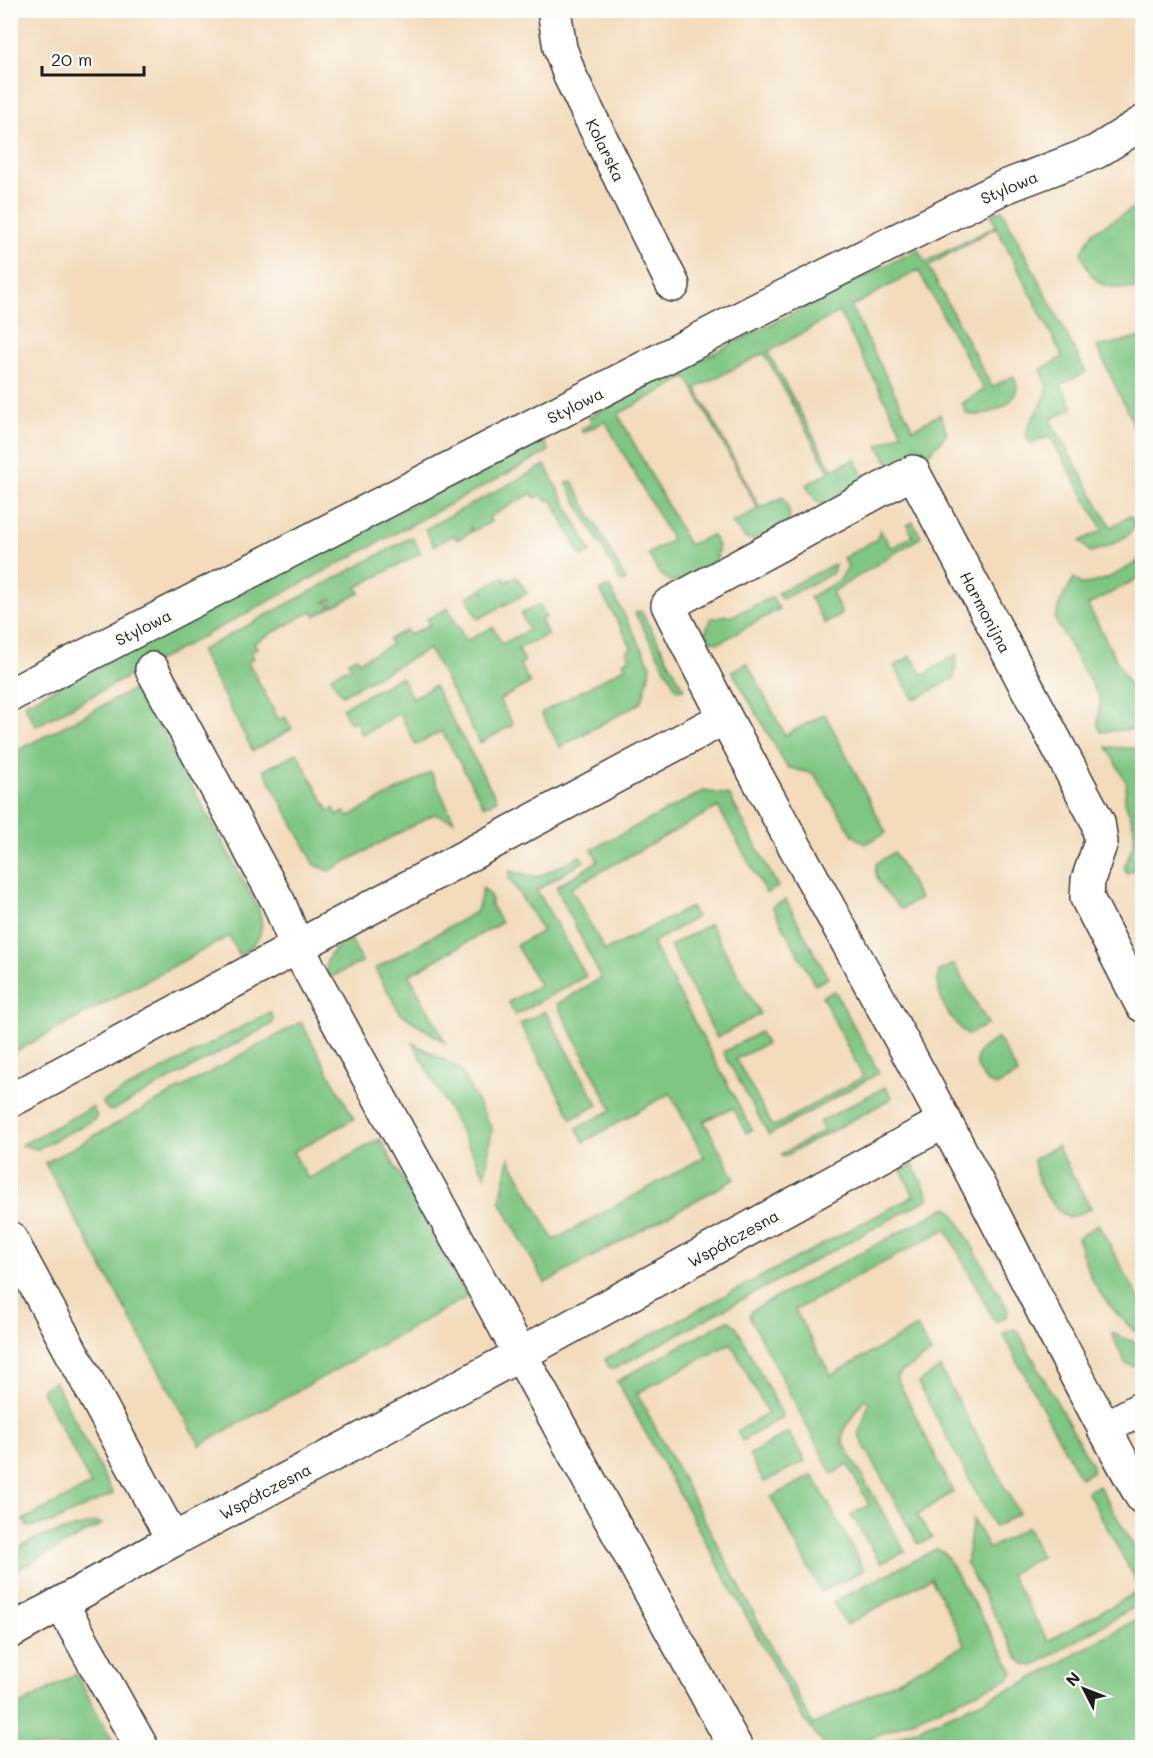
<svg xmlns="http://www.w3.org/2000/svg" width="1153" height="1758" font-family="Mali,sans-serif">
	<rect width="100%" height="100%" fill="#fdfcf7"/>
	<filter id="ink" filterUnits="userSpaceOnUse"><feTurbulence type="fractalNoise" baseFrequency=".0167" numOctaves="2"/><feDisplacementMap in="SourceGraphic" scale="12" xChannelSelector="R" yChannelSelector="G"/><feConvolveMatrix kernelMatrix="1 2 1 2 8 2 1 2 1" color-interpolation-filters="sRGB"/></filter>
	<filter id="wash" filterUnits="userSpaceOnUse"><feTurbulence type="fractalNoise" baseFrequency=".008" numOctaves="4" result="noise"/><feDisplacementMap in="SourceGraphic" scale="24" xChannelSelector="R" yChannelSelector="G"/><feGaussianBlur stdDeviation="1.35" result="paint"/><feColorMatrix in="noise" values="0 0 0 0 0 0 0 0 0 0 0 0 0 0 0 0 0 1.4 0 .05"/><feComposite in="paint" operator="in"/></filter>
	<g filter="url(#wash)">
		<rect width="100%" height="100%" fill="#f3dbbb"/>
		<g fill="#7ec682" stroke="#4d714f" stroke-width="1.5">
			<path d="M1142 203V289C1106 288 1094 290 1081 253L1093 232Z"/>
			<path d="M1002 210 1086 372 1061 385 1073 408 1050 420 1111 527 1130 516 1135 523C1133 538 1103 549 1090 552L1080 541 1103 530 1050 436 1031 443 1026 438C1025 421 1045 407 1047 389 1047 383 1043 375 1041 369L1063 357 996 227 928 266 992 387 1013 376C1030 401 986 419 967 414L962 403 984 390 918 270 851 307 913 429 940 414 947 433C940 444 929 451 922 463L898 470 888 462 878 446 902 433 839 312 768 352 832 470 855 459 863 476 862 484 826 506 816 501 806 485 829 472 764 353 696 388 760 508 783 497C788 506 791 512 789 522L758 540 746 539 732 523 758 509 687 377 618 414 689 545 712 535 718 546 717 561 683 580 671 582 659 573 648 554 672 540 605 421 583 433 581 429 591 424 589 417 918 249 925 262 996 226 991 214Z"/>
			<path d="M1142 337V442L1097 347Z"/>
			<path d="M542 438 549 451 36 726 24 704Z"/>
			<path d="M545 465 591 552 582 557 551 499 546 501 542 495 535 498 532 493 489 517 491 522 473 531 470 526 471 532 457 540 454 535 434 546 425 529Z"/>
			<path d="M572 481 626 580 621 582 566 483Z"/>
			<path d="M913 522 921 537 832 592 842 614 825 624 810 597 840 580 848 566 843 558 877 539 880 530 891 548 913 536 907 525Z"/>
			<path d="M412 537 421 553 357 587 360 593 332 607 331 599 324 602H328L331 608 315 616 312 611 254 643 257 648 251 652 254 658 248 662 279 720 285 717 292 729 253 751 200 651Z"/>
			<path d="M1142 559V576L1088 605 1142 710V728L1101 732 1098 724 1100 699 1055 620 1059 604 1074 578 1080 584C1104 584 1123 570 1142 559Z"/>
			<path d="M835 564 833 573 782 599 778 592Z"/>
			<path d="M516 576 527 593 478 619 467 597 481 590 485 594 483 588 503 577 506 582Z"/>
			<path d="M609 586 651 666 642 702 560 747 541 713 626 667 623 662 630 658 626 651 632 648 600 590Z"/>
			<path d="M772 597 779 609 719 643 706 639 705 633 710 619 725 615 730 617Z"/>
			<path d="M539 604 546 617 541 620 548 635 518 649 525 661 520 665 530 683 499 700 513 725 480 743 429 649 342 695 331 678 332 675 351 667 348 661 357 657 360 661 391 645 389 639 406 630 409 635 429 625 427 619 448 608 466 641 493 627 502 644 529 630 521 614Z"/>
			<path d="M641 611 684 689 677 690 635 613Z"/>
			<path d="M957 654 954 678 914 700 894 666 911 656 923 675Z"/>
			<path d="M747 663 785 735 825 714 886 833 865 844 853 835 814 774 787 767 732 671Z"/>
			<path d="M401 677 412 698 434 686 497 800 484 806 442 731 416 745 399 713 364 734 360 733 356 720 350 723 342 708Z"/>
			<path d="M138 687 257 906C267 929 260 943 239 955L229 936 11 1054V754Z"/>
			<path d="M1107 747 1142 749V866L1127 873 1124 867C1129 856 1136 842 1134 830 1132 808 1120 809 1127 784Z"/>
			<path d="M297 753 329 811 334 808 337 815 345 812 348 817 431 772 454 821 434 814 329 871 315 865 264 770Z"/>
			<path d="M704 791 729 795 778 887 766 893 718 807 571 888 605 951 691 907 697 917 652 943 752 1130 746 1133 733 1108 704 1121 735 1179 545 1283 500 1202 509 1158 554 1240 704 1157 670 1093 584 1142 577 1128 612 1110 557 1004 601 978 556 887 598 861 592 849Z"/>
			<path d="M894 852 920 899 901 909C890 898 873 882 876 864Z"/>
			<path d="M580 856 584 861 537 890 586 976 515 1015 509 1002 539 985 516 945 543 931 509 878 510 871 538 877Z"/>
			<path d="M483 888 491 897V905L501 923 409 975 446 1043 400 1013 375 969 477 911Z"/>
			<path d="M786 900 828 978 815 985 772 906Z"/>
			<path d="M710 924 760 1014 717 1038 670 946Z"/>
			<path d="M350 937 362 962 329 978C319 959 336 947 350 937Z"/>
			<path d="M954 964 988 1024 967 1035C949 1018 934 997 939 971Z"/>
			<path d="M835 991 879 1073 769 1135 723 1052 760 1032 766 1044 736 1059 773 1127 863 1077 822 996Z"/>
			<path d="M545 1011 598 1105 572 1119 520 1024Z"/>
			<path d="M270 1012 274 1020 272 1024 112 1111 107 1109 102 1102Z"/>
			<path d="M301 1022 354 1119 293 1152 308 1179 380 1139 467 1297 200 1445 45 1163Z"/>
			<path d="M998 1038 1018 1074 996 1086C984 1082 971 1065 979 1052 983 1046 992 1042 998 1038Z"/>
			<path d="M413 1043 459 1068 492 1129 485 1176Z"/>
			<path d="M885 1087 892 1097 888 1101 783 1157 781 1154 824 1131 819 1122Z"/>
			<path d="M92 1107 97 1116 94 1120 37 1149 21 1145Z"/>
			<path d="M1057 1146 1091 1209 1068 1218C1047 1202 1036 1185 1034 1159Z"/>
			<path d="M913 1165 930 1198 614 1369 609 1367 605 1359 914 1196 901 1170Z"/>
			<path d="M947 1207 953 1212 1008 1310 1006 1317 995 1322 946 1229 795 1310 831 1375 917 1327 931 1353 896 1376 953 1492 917 1515 932 1538 918 1544 859 1436 869 1402 864 1399 844 1429 843 1442 905 1552 881 1563 851 1515 869 1505 848 1465 832 1474 749 1316 751 1311Z"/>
			<path d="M1098 1224 1142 1304V1332L1138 1334C1102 1301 1090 1285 1078 1238Z"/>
			<path d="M728 1320 736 1326 783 1417 742 1441 737 1431 768 1414 731 1343 637 1393 813 1725 965 1645 931 1578 846 1625 833 1602 936 1549 943 1551 1011 1667 1013 1673 1008 1679 850 1747H826L802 1717 617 1381Z"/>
			<path d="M1014 1329 1019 1333 1092 1466V1472L1080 1478 1003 1334Z"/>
			<path d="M1111 1333 1134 1342 1142 1341V1369L1126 1364Z"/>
			<path d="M940 1368 1019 1513 995 1527 918 1383Z"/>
			<path d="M55 1382 113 1494 51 1523 28 1527 23 1520 91 1485 41 1389Z"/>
			<path d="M788 1432 805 1461 764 1482 749 1455Z"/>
			<path d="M813 1475 864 1570 821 1592 771 1497Z"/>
			<path d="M1099 1486 1142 1561V1602L1033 1666 1024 1664 1019 1659 966 1564 973 1519 989 1549 1027 1527 1041 1557 1010 1574 1048 1641 1141 1590 1087 1491Z"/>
			<path d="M97 1522 102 1524 11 1573V1552L37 1538Z"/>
			<path d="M1142 1616V1747H876L1028 1681Z"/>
			<path d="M76 1674 116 1747H11V1710Z"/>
		</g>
	</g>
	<g filter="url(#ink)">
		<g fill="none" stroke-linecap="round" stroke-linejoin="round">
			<g stroke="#3c3934" stroke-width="36">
				<g id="minor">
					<path d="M554 10 560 48 570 76 673 285"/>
					<path d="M152 669 279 903 297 947 736 1748"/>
					<path d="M10 695 757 310 1002 188 1096 152 1142 123"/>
					<path d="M1142 1005 1087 898 1088 880 1101 842 1098 822 913 472 668 605C754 780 853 947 944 1120 1011 1245 1072 1373 1142 1497"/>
					<path d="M10 1101 724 718"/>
					<path d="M10 1238 173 1540"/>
					<path d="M1104 1429 1142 1408"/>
					<path d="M62 1605 142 1748"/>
					<path d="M10 1632 173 1540 521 1354 945 1121"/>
				</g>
			</g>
			<use href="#minor" stroke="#fff" stroke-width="33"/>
		</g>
	</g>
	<g text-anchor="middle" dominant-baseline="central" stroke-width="4.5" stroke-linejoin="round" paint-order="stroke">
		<g font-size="16" fill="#1c1c1c" stroke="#fdfcf7">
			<text transform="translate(606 150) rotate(64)">Kolarska</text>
			<text transform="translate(1009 187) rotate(-23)">Stylowa</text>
			<text transform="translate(575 405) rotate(-27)">Stylowa</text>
			<text transform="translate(986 612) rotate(62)">Harmonijna</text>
			<text transform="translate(143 627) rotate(-27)">Stylowa</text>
			<text transform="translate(733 1238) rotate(-29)">Współczesna</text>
			<text transform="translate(265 1491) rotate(-28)">Współczesna</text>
		</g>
	</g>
	<rect width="1153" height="1758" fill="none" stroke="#fdfcf7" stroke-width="36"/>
	<g transform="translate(1084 1689) rotate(312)" stroke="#fdfcf7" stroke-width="4.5" paint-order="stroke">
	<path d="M0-4.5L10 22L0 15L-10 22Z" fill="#1c1c1c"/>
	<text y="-9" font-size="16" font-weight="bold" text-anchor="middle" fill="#1c1c1c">N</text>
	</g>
	<path d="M42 66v9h102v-9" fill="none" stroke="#1c1c1c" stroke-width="3"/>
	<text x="51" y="66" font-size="18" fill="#1c1c1c" stroke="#fdfcf7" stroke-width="4.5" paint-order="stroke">20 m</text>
</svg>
